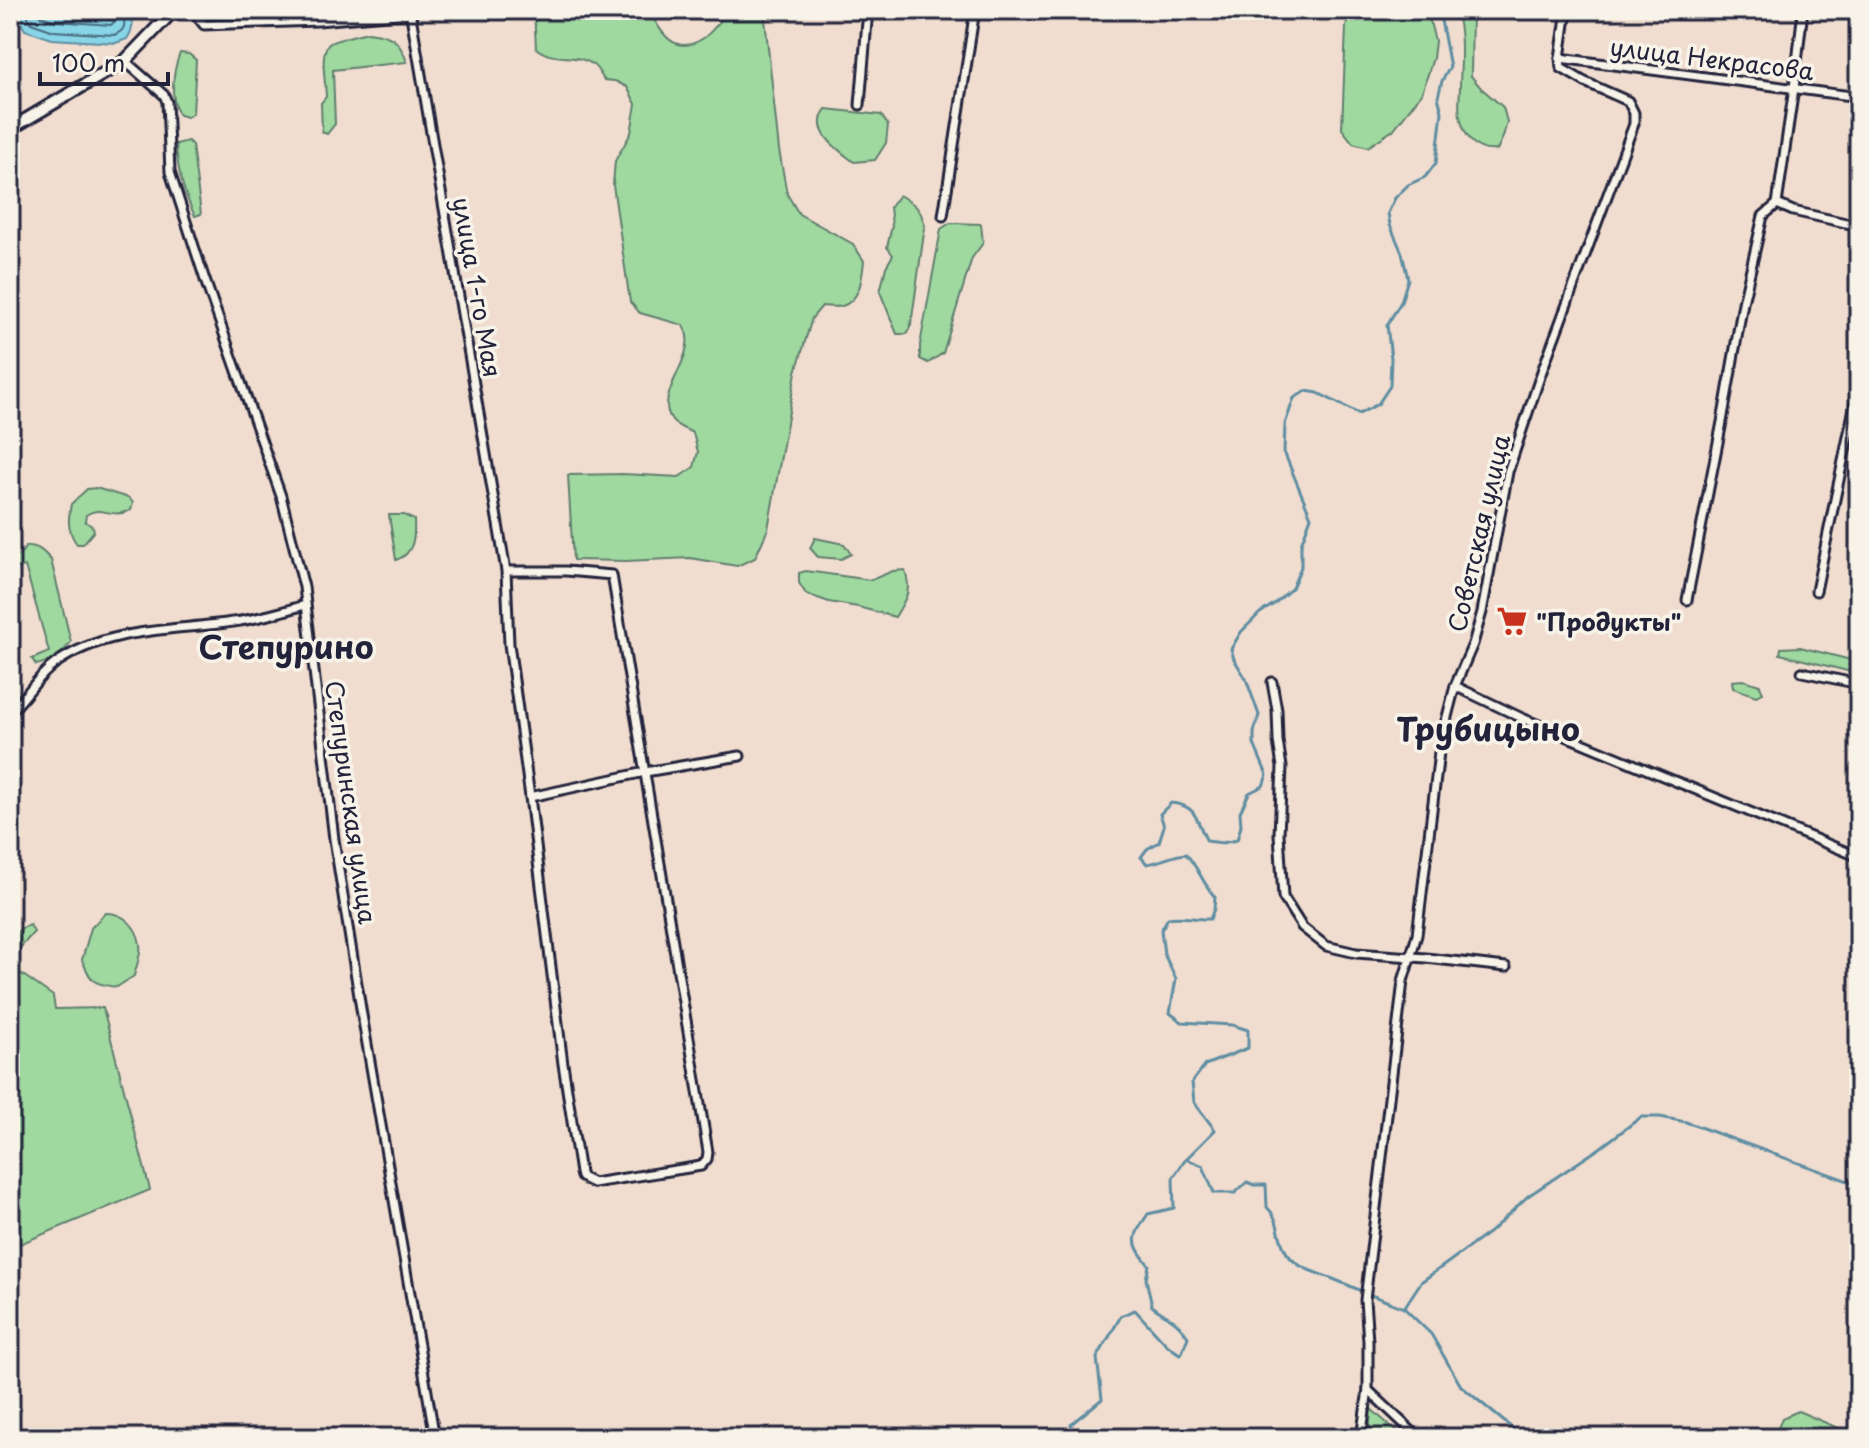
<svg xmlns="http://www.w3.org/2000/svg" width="1869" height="1448" font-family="'Playpen Sans',sans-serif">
	<rect width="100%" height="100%" fill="#f0ddcf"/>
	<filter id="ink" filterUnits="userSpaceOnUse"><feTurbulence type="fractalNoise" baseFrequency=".0125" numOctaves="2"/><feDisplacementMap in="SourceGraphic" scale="16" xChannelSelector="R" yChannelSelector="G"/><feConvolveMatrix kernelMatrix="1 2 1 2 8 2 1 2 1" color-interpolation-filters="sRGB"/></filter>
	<g filter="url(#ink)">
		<g fill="#9fd9a0" stroke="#607e6e" stroke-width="2">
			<path d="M534 10H649C661 34 676 58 705 37 713 31 720 21 727 13V10H764L779 150 787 194 799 214 853 244 864 261C862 277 861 300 842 306 837 308 828 306 822 306L812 318 796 372 768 529 755 558 737 566 690 558 626 561 573 560 568 475 623 474 679 477 694 467 698 452 693 433C688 430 680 428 676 424 649 401 692 364 687 336 687 332 684 329 683 325L640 313 630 302 613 185 615 161 631 133 636 104 627 87 615 81 604 80C601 75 597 67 592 64 575 52 554 63 536 48Z"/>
			<path d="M1351 10H1427L1435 41 1433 58 1422 93 1393 130 1368 147 1353 143 1342 129 1346 26Z"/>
			<path d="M1456 10H1472L1471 76 1481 88 1503 107 1507 122 1503 137 1497 150C1475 153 1464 136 1460 116 1458 107 1460 95 1460 85 1461 60 1463 34 1456 10Z"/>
			<path d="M368 32C392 35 399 39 407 62L333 70 335 124 327 134 322 132 321 103 326 97C326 85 319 52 329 44 334 40 360 34 368 32Z"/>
			<path d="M180 53 189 54 196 60 193 113 187 117 179 115C169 97 173 71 180 53Z"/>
			<path d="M826 109 881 115 888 125 886 143 875 160 854 162C838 150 809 131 826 109Z"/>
			<path d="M188 141 192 145 201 214 195 216C184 194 177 168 176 144Z"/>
			<path d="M899 195C915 204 921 208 925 226L911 325 907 334H897L880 292 886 267 893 255 887 247 892 226 890 207Z"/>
			<path d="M950 223 981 224 983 243 972 258 943 353 928 363 920 359V345L941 229Z"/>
			<path d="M96 488 129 498 133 503 131 510C110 520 102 504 86 515L85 521 93 527 94 531 83 544H77C67 531 68 519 71 504L87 489Z"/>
			<path d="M389 515H404L414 520C415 537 414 554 396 560Z"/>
			<path d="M815 538 844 544 851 554 841 559 818 557 810 548Z"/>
			<path d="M26 546C38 545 44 552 51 560L71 642C62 655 51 662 36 665L32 659 49 652 25 566 10 570V561L22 552Z"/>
			<path d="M905 570C912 593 906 598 895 617L858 607 829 602 806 594 799 583V573L806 571 871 580 893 571Z"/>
			<path d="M1800 647 1859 662V674L1780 654 1781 648Z"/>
			<path d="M1743 680 1760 685 1763 693 1756 696 1733 688 1732 681Z"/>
			<path d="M105 913C123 912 137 926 140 944 142 953 136 967 134 976L117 987C92 984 92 982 82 960L91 928Z"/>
			<path d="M30 925 34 932 11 958 13 968 53 996 55 1009 103 1008 150 1190 10 1248V938L22 928Z"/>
			<path d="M1371 1409 1404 1438H1369Z"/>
			<path d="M1798 1411 1859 1437V1438H1774L1782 1418Z"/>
		</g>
		<path fill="#87d5e6" stroke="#5f8da2" stroke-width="2" d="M22 10H130L132 13 133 23 131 32 127 39 116 43 52 39 25 30 18 17Z"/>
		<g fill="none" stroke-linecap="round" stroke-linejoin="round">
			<g stroke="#4a6a7f" stroke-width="2">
				<path d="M28 10V17L31 23 54 31 114 35C128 30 124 22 124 10"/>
				<path d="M38 10 40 16 56 21 111 25 115 21 114 10"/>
			</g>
			<g stroke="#5f8da2" stroke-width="3">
				<path d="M1186 1159 1203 1166 1214 1193H1235L1247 1182 1254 1185H1266L1267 1207C1280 1220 1277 1233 1284 1248 1293 1268 1315 1272 1333 1279 1343 1283 1353 1287 1363 1292"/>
				<path d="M1371 1295 1404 1308 1431 1334 1461 1386 1524 1438"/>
				<path d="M1404 1308 1421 1282 1490 1232 1528 1196 1600 1148 1641 1117H1660L1686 1122 1859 1185"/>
				<path d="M1078 1438 1071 1424 1102 1399 1097 1358 1121 1316 1135 1310 1167 1345 1181 1355 1188 1337C1177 1319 1168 1318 1152 1306L1146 1279 1149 1265C1130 1242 1132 1238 1148 1214L1174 1208 1173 1178 1186 1159 1215 1130 1194 1102 1192 1082 1205 1065 1248 1048V1030L1232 1025 1182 1022 1170 1013 1176 979 1164 954 1161 930 1168 918C1182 915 1196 920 1210 919L1214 909 1215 897C1203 884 1198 867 1186 854 1172 855 1161 862 1147 864L1141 857 1147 849 1159 842 1164 826 1160 814 1171 803C1199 806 1195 820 1207 841L1222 843 1237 840 1241 826 1240 812 1249 793 1263 786 1267 775 1254 744V732L1259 715 1246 679 1234 659 1231 649 1241 632 1260 613 1274 604 1292 588 1301 567V544L1311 517 1284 452 1285 424 1294 398 1306 391 1318 393 1359 414 1378 404 1390 386 1391 358 1387 325 1401 302 1408 279 1402 253 1390 225 1388 213 1395 198 1408 185 1425 177 1436 163 1442 112 1438 97 1442 81 1450 67 1439 10"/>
			</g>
			<g stroke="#22223b" stroke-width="13">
				<g id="street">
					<path d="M192 10 204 25 318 21 410 13"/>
					<path d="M410 10 506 571 509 644 530 797 563 1064 580 1173 581 1177 593 1183 701 1166 707 1159 708 1152 612 575 566 571H506"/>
					<path d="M1567 10 1560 58 1561 68 1585 82 1628 101 1634 113V124L1542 371 1508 472 1482 612 1473 644 1455 686 1522 718 1859 857"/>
					<path d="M1560 58 1859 97"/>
					<path d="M125 61 164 95 167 102 170 172 205 280 281 496 304 587 334 839 362 1015 435 1438"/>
					<path d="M860 105 868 10"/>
					<path d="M1777 204 1793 211 1859 226"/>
					<path d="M943 216 975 10"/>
					<path d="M1816 591 1859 384"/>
					<path d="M1687 600 1722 422 1743 303 1763 216 1777 204 1794 88 1803 10"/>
					<path d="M1802 672 1859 684"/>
					<path d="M1272 682 1277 710 1278 741 1282 767 1279 834 1283 897 1302 927 1326 946 1356 953 1426 958 1506 967"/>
					<path d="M10 712C27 697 37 676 56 663 107 627 174 631 233 622 258 619 282 612 305 605"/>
					<path d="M530 797 645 772 740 756"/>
					<path d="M1368 1390 1419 1438"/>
					<path d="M1361 1438 1368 1390V1341L1365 1300 1403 981 1417 935 1440 744 1455 686"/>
				</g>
			</g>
			<g stroke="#22223b" stroke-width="16">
				<path id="secondary" d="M10 129 125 61 174 10"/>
			</g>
			<use href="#street" stroke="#f7f3e8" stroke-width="7"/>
			<use href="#secondary" stroke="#f7f3e8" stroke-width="10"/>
		</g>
	</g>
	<defs>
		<g id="supermarket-bare" transform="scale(2.4)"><path d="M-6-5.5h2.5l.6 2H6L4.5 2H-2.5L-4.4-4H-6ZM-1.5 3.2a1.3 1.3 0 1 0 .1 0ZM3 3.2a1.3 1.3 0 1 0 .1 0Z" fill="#c8321e" stroke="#f7f3e8" stroke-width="2.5" paint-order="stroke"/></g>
	</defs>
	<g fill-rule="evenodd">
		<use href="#supermarket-bare" x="1512" y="621"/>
	</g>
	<g text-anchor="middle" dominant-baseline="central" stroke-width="7" stroke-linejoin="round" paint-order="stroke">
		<g font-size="24" fill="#22223b" stroke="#f7f3e8">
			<text transform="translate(1712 58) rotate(7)">улица Некрасова</text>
			<text transform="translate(478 287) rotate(80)">улица 1-го Мая</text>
			<text transform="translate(1478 533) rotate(-77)">Советская улица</text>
			<text transform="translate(352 802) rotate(82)">Степуринская улица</text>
		</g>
		<g font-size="24" font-weight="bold" fill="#22223b" stroke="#f7f3e8" text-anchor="start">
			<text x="1536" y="621">"Продукты"</text>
		</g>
		<g font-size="32" font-weight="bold" fill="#22223b" stroke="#f7f3e8">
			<text x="286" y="646">Степурино</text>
			<text x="1488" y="728">Трубицыно</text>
		</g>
	</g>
	<rect width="1869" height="1448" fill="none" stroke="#f7f3e8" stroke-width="40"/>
	<rect x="20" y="20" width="1829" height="1408" fill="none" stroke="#22223b" stroke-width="3" filter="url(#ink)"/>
	<path d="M40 72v12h128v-12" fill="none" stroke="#22223b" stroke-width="4"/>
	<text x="52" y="72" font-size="24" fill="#22223b" stroke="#f7f3e8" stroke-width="6" paint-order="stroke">100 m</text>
</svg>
